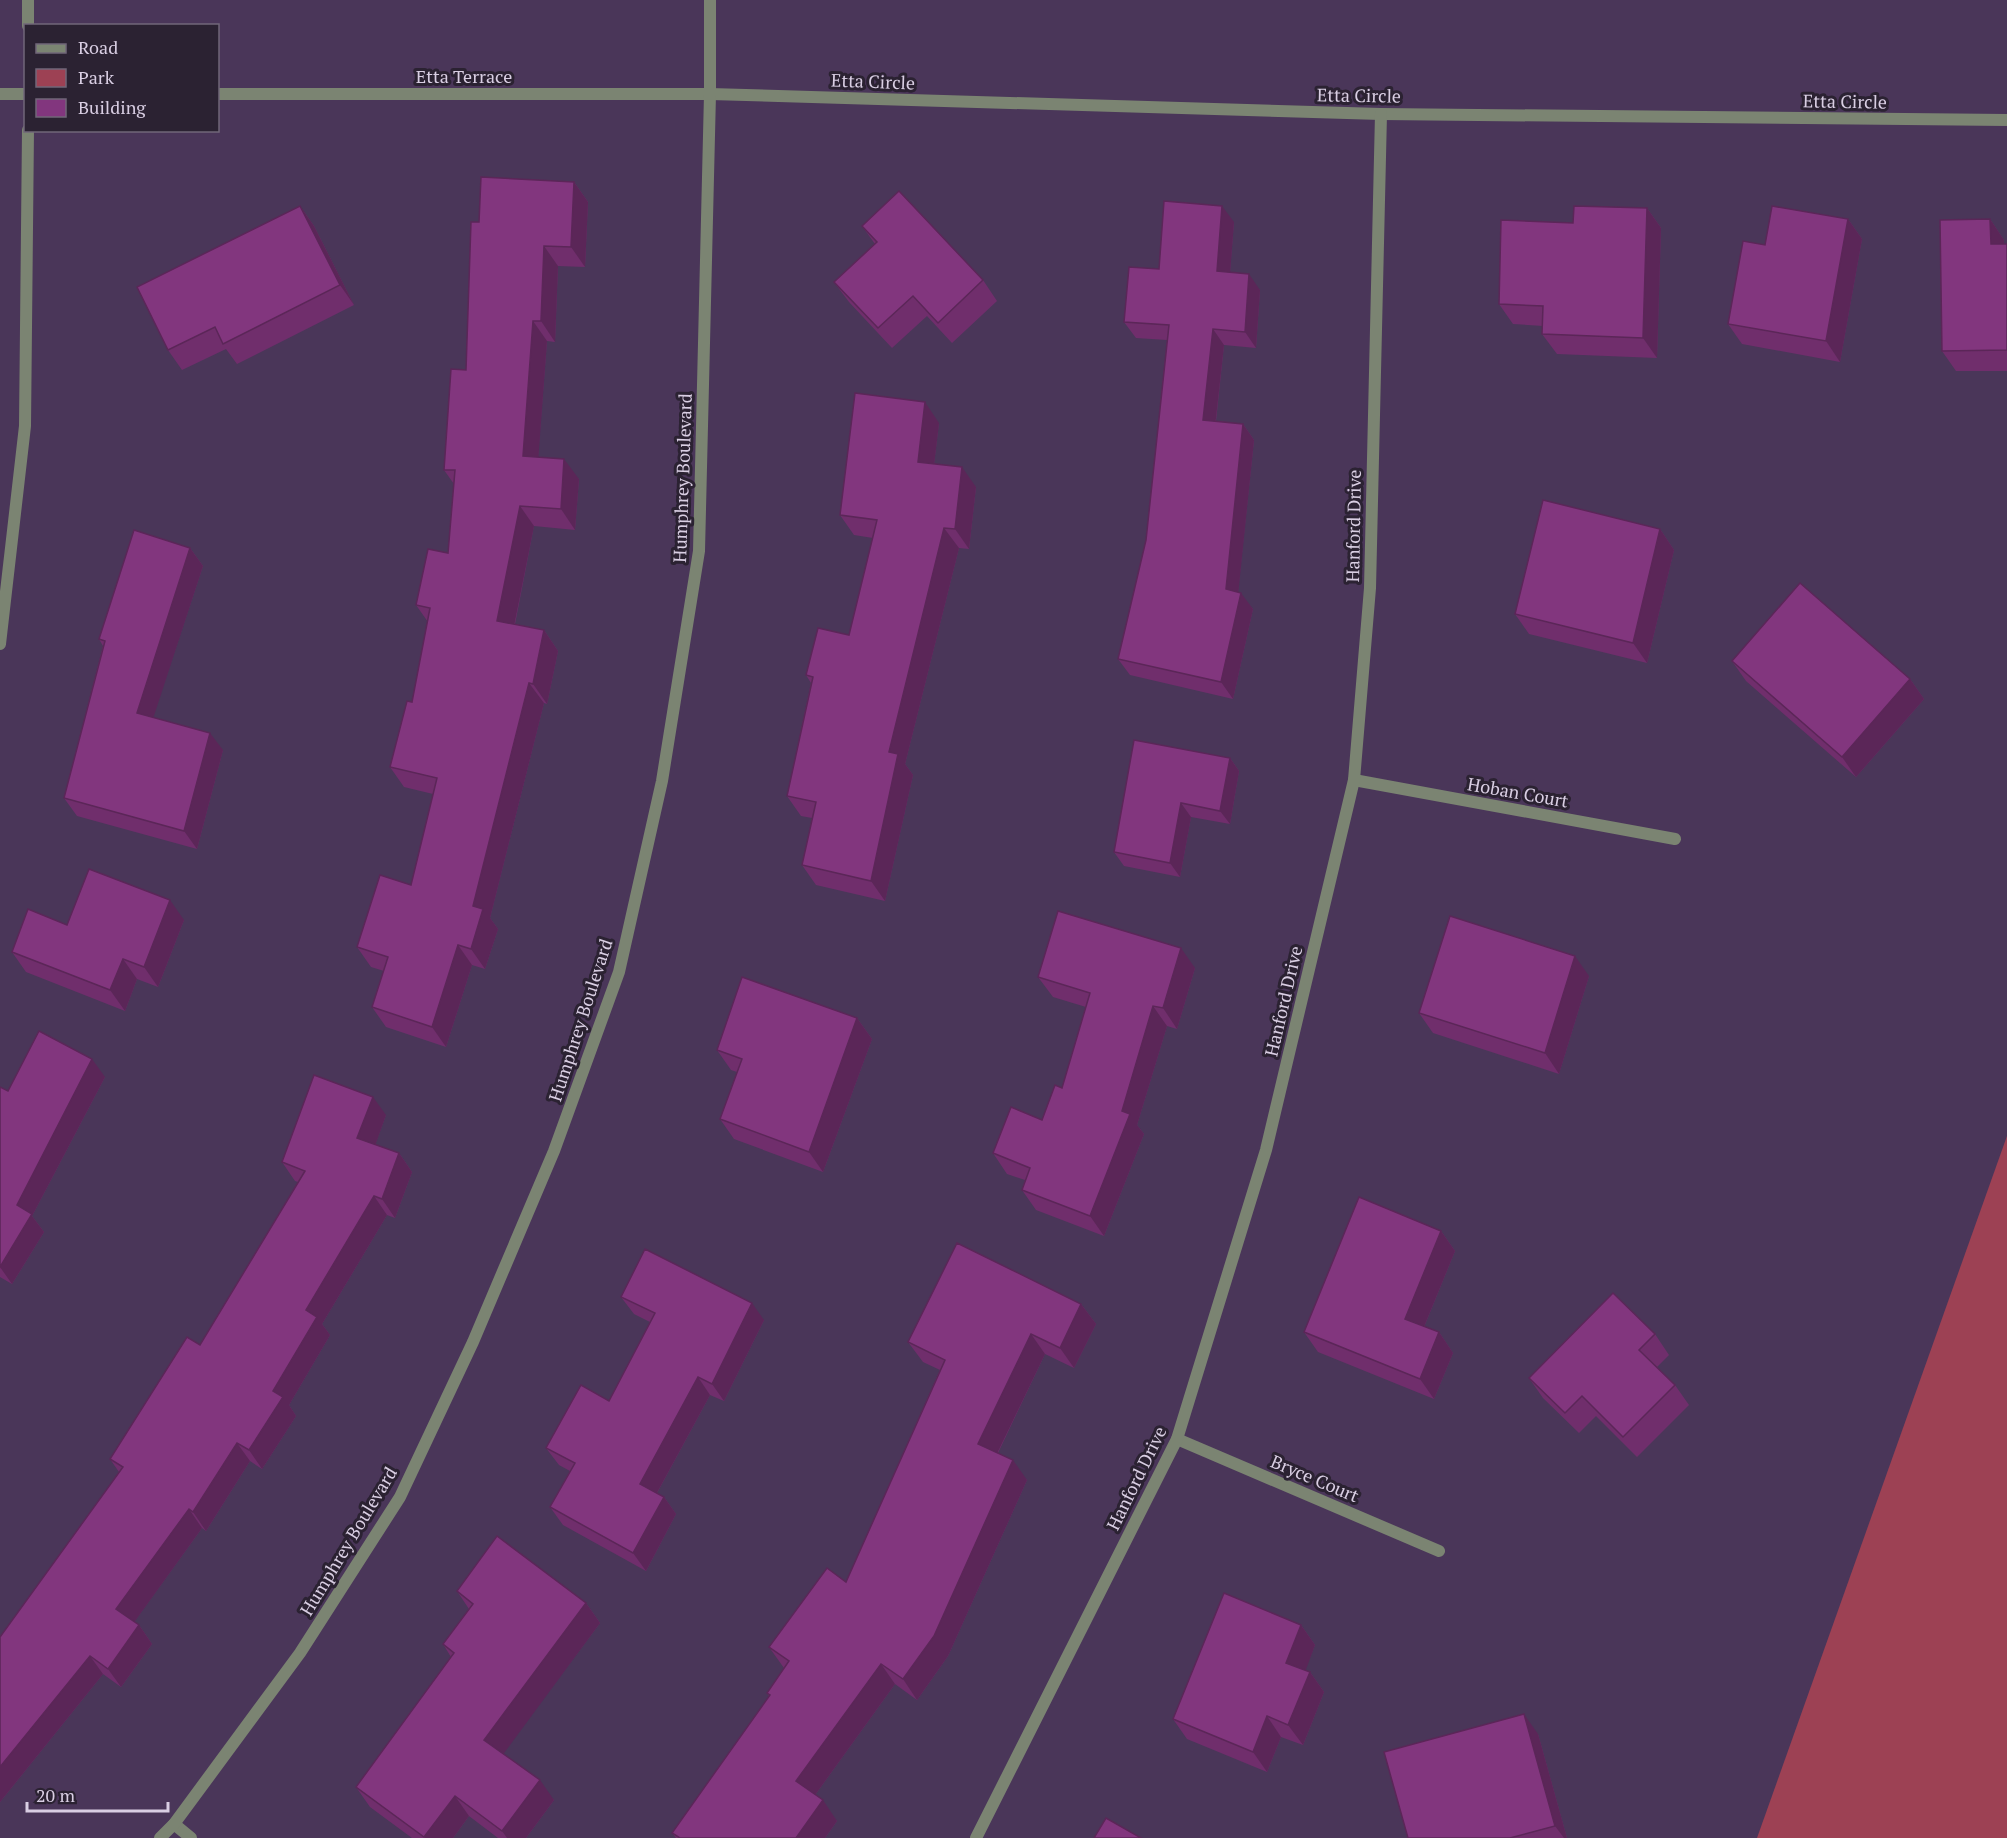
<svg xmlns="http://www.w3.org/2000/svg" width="2007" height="1838" font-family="'PT Serif',serif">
	<rect width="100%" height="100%" fill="#4a3659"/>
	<path fill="#9d4154" d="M2007 1136V1838H1757Z"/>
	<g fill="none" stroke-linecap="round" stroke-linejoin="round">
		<g stroke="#7b8472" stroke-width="12">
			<path d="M28 26V0"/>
			<path d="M0 94H26"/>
			<path d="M218 94H710L1381 114 2007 120"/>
			<path d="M0 644 25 426 28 130"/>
			<path d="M1354 780 1675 839"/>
			<path d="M1177 1439 1439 1551"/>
			<path d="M174 1824 191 1838"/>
			<path d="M976 1838 1177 1439 1266 1150 1354 780 1370 588 1381 114"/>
		</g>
		<path stroke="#7b8472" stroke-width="12" d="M160 1838 174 1824 300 1653 400 1497 473 1342 554 1151 619 972 662 781 699 551 710 94V0"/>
	</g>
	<g fill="#702e6c">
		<path d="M574 182 588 202 585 267 558 266 555 342 547 341 538 457 579 479 575 530 534 526 515 624 544 630 558 651 547 704 544 703 490 918 498 929 485 969 472 965 446 1047 386 1027 372 1007 384 971 371 967 357 947 411 885 433 794 404 787 390 767 412 702 428 622 416 605 448 553 454 484 444 470 466 370 479 222Z"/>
		<path d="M300 206 314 226 354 305 237 364 226 349 182 370 168 350Z"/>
		<path d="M1647 208 1661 228 1657 358 1557 354 1542 334 1543 326 1513 324 1499 304 1573 223Z"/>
		<path d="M1848 219 1862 239 1840 362 1742 344 1728 324 1765 245Z"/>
		<path d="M1990 219 2004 240V244H2007V371H1956L1942 351Z"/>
		<path d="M1234 222 1230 272 1260 290 1256 348 1224 345 1216 421 1243 424 1254 440 1238 592 1253 609 1233 699 1130 675 1118 659 1146 540 1167 340 1136 338 1124 322 1159 269Z"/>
		<path d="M862 226 983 280 997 301 952 343 927 316 892 348 849 302 834 282 875 244Z"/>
		<path d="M939 423 934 464 976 487 969 549 959 548 905 764 913 775 885 901 816 885 802 865 812 818 801 816 787 796 811 683 806 675 849 635 873 538 854 535 840 515Z"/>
		<path d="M1660 529 1674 550 1647 663 1529 634 1515 614Z"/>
		<path d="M190 548 203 566 153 717 223 750 197 849 77 816 64 798 103 646 99 639Z"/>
		<path d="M1732 661 1910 679 1924 699 1856 777 1746 681Z"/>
		<path d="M1230 758 1239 771 1230 824 1191 817 1180 877 1124 866 1114 852Z"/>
		<path d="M184 920 158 987 137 979 125 1011 26 972 12 952 67 925Z"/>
		<path d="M1195 968 1177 1029 1167 1026 1137 1125 1144 1134 1104 1236 1036 1210 1022 1190 1025 1180 1007 1174 993 1153 1042 1120 1062 1088 1086 1007 1053 997 1038 977Z"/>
		<path d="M1589 976 1559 1074 1433 1033 1419 1013Z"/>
		<path d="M857 1018 872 1039 823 1172 734 1139 720 1119 737 1072 731 1070 717 1050Z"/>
		<path d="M105 1077 32 1216 44 1232 12 1284 0 1277V1087L8 1091Z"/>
		<path d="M386 1115 375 1145 399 1153 412 1172 395 1218 387 1215 322 1324 330 1335 289 1405 296 1416 262 1469 250 1461 206 1531 202 1528 134 1622 139 1625 152 1644 121 1687 103 1674 0 1802V1637L119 1472 110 1459 200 1345 298 1182 295 1181 282 1162Z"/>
		<path d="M1441 1231 1455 1251 1424 1327 1439 1332 1453 1353 1434 1399 1318 1352 1304 1332Z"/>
		<path d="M621 1297 764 1320 724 1401 710 1395 657 1493 664 1497 676 1514 646 1571 563 1525 550 1507 570 1471 559 1465 546 1448 609 1401 650 1322 634 1314Z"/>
		<path d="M1081 1304 1096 1324 1074 1368 1045 1354 998 1453 1027 1480 948 1656 917 1700 895 1684 815 1795 837 1821 825 1838H676L672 1833 769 1696 767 1693 784 1668 769 1647 846 1582 940 1370 923 1362 908 1342Z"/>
		<path d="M1655 1334 1669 1355 1657 1367 1675 1385 1689 1405 1637 1457 1596 1416 1579 1433 1543 1398 1529 1378Z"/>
		<path d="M457 1591 586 1603 600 1623 503 1753 554 1800 526 1838H498L469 1816 453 1838H412L370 1807 356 1787 451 1657 443 1644 469 1609Z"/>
		<path d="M1301 1625 1315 1645 1305 1670 1310 1672 1324 1692 1303 1745 1281 1737 1267 1772 1187 1739 1173 1719Z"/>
		<path d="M1538 1734 1567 1838H1408Z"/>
	</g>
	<g fill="#5b2658">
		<path d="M574 182 588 202 585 267 571 247Z"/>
		<path d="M300 206 314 226 354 305 340 285Z"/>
		<path d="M1222 206 1234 222 1229 287 1217 271Z"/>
		<path d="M1647 208 1661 228 1657 358 1643 338Z"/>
		<path d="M1848 219 1862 239 1840 362 1826 341Z"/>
		<path d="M1990 219 2004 240 2005 264 1991 244Z"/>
		<path d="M544 246 558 266 555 342 541 321Z"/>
		<path d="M1249 274 1260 290 1256 348 1245 332Z"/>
		<path d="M533 321 547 341 537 476 523 456Z"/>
		<path d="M1213 329 1224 345 1214 436 1203 420Z"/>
		<path d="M925 402 939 423 932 482 918 462Z"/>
		<path d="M1243 424 1254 440 1237 605 1226 589Z"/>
		<path d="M564 459 579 479 575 530 561 509Z"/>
		<path d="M962 467 976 487 969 549 955 529Z"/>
		<path d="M520 506 534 526 511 641 497 621Z"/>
		<path d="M944 528 959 548 905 764 913 775 885 901 871 881 889 752Z"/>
		<path d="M1660 529 1674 550 1647 663 1633 643Z"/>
		<path d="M190 548 203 566 149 731 137 713Z"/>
		<path d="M1241 593 1253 609 1233 699 1221 682Z"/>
		<path d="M544 630 558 651 547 704 533 684Z"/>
		<path d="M1910 679 1924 699 1856 777 1842 757Z"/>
		<path d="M529 683 544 703 490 918 498 929 485 969 471 949 473 906Z"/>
		<path d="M210 733 223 750 197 849 184 831Z"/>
		<path d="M1230 758 1239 771 1230 824 1220 811Z"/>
		<path d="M1181 803 1191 817 1180 877 1170 863Z"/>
		<path d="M170 900 184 920 158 987 144 967Z"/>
		<path d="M458 945 472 965 446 1047 432 1027Z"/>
		<path d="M1181 948 1195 968 1177 1029 1163 1008Z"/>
		<path d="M1575 956 1589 976 1559 1074 1545 1053Z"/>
		<path d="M123 959 137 979 125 1011 110 990Z"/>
		<path d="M1153 1006 1167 1026 1137 1125 1144 1134 1104 1236 1090 1216Z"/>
		<path d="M857 1018 872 1039 823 1172 809 1152Z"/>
		<path d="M92 1059 105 1077 32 1216 44 1232 12 1284 0 1267 17 1205Z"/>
		<path d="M373 1097 386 1115 371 1157 357 1138Z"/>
		<path d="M399 1153 412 1172 395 1218 382 1199Z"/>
		<path d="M374 1196 387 1215 322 1324 330 1335 289 1405 296 1416 262 1469 249 1450 306 1310Z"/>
		<path d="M1441 1231 1455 1251 1419 1339 1405 1319Z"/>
		<path d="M752 1303 764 1320 724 1401 712 1384Z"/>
		<path d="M1081 1304 1096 1324 1074 1368 1060 1348Z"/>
		<path d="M1439 1332 1453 1353 1434 1399 1420 1379Z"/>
		<path d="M1031 1334 1045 1354 992 1464 978 1444Z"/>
		<path d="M698 1377 710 1395 652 1502 640 1484Z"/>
		<path d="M237 1443 250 1461 206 1531 193 1512Z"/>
		<path d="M1013 1460 1027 1480 948 1656 917 1700 903 1679Z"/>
		<path d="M664 1497 676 1514 646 1571 633 1553Z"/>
		<path d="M189 1509 202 1528 130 1628 116 1609Z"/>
		<path d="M586 1603 600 1623 499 1760 484 1740Z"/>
		<path d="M139 1625 152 1644 121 1687 108 1669Z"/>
		<path d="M1301 1625 1315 1645 1301 1683 1286 1663Z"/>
		<path d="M90 1656 103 1674 0 1802V1767Z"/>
		<path d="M881 1664 895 1684 810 1802 796 1781Z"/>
		<path d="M1310 1672 1324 1692 1303 1745 1288 1725Z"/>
		<path d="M1524 1714 1538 1734 1567 1838H1564L1555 1826Z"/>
		<path d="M1267 1716 1281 1737 1267 1772 1253 1752Z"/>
		<path d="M540 1780 554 1800 526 1838H507L502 1831Z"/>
		<path d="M455 1796 469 1816 453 1838H425L424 1837Z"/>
		<path d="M823 1800 837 1821 825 1838H796Z"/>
	</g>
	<g fill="#82367e" stroke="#5b2658" stroke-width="1.5">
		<path d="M481 177 574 182 571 247 544 246 541 321H533L523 456 564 459 561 509 520 506 497 621 544 630 533 684 529 683 473 906 483 909 471 949 458 945 432 1027 372 1007 388 957 357 947 380 875 411 885 437 778 390 767 407 701 412 702 430 608 416 605 428 549 448 553 455 470H444L451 369 466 370 471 222H479Z"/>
		<path d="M899 191 983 280 938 323 913 296 878 328 834 282 877 242 862 226Z"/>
		<path d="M1164 201 1222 206 1217 271 1249 274 1245 332 1213 329 1203 420 1243 424 1226 589 1241 593 1221 682 1118 659 1146 540 1169 325 1124 322 1129 267 1159 269Z"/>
		<path d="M300 206 340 285 223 344 215 327 168 350 137 287Z"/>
		<path d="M1574 206 1647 208 1643 338 1542 334 1543 306 1499 304 1501 220 1573 223Z"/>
		<path d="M1772 206 1848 219 1826 341 1728 324 1743 241 1765 245Z"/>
		<path d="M1990 219 1991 244H2007V350L1942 351 1940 220Z"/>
		<path d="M855 393 925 402 918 462 962 467 955 529 944 528 889 752 898 754 871 881 802 865 816 802 787 796 813 677 806 675 818 628 849 635 877 520 840 515Z"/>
		<path d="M1543 500 1660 529 1633 643 1515 614Z"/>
		<path d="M134 530 190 548 137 713 210 733 184 831 64 798 105 641 99 639Z"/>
		<path d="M1800 583 1910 679 1842 757 1732 661Z"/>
		<path d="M1134 740 1230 758 1220 811 1181 803 1170 863 1114 852Z"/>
		<path d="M89 869 170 900 144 967 123 959 110 990 12 952 28 909 67 925Z"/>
		<path d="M1058 911 1181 948 1163 1008 1153 1006 1122 1111 1130 1114 1090 1216 1022 1190 1030 1168 993 1153 1011 1107 1042 1120 1055 1085 1062 1088 1090 993 1038 977Z"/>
		<path d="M1450 916 1575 956 1545 1053 1419 1013Z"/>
		<path d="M742 977 857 1018 809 1152 720 1119 742 1059 717 1050Z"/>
		<path d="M39 1031 92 1059 17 1205 32 1214 0 1267V1087L8 1091Z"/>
		<path d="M314 1075 373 1097 357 1138 399 1153 382 1199 374 1196 306 1310 317 1317 273 1391 283 1397 249 1450 237 1443 193 1512 189 1509 116 1609 139 1625 108 1669 90 1656 0 1767V1637L123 1467 110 1459 187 1337 200 1345 305 1171 282 1162Z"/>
		<path d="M1359 1197 1441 1231 1405 1319 1439 1332 1420 1379 1304 1332Z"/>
		<path d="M957 1243 1081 1304 1060 1348 1031 1334 978 1444 1013 1460 934 1636 903 1679 881 1664 796 1781 823 1800 796 1838H680L672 1833 770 1695 767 1693 789 1661 769 1647 827 1568 846 1582 945 1360 908 1342Z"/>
		<path d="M645 1249 752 1303 712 1384 698 1377 640 1484 664 1497 633 1553 550 1507 575 1463 546 1448 581 1385 609 1401 655 1313 621 1297Z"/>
		<path d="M1613 1293 1655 1334 1639 1350 1675 1385 1623 1437 1582 1396 1565 1413 1529 1378Z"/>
		<path d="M497 1536 586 1603 484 1740 540 1780 502 1831 455 1796 424 1837 356 1787 454 1653 443 1644 473 1604 457 1591Z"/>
		<path d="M1224 1593 1301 1625 1286 1663 1310 1672 1288 1725 1267 1716 1253 1752 1173 1719Z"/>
		<path d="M1524 1714 1555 1826 1510 1838H1408L1384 1752Z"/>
		<path d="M1106 1818 1141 1838H1094Z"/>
	</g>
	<g text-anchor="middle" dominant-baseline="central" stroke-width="6" stroke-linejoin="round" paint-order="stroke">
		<g font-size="18" fill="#d9cee3" stroke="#2b2232">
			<text x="464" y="76">Etta Terrace</text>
			<text transform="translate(873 81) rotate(2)">Etta Circle</text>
			<text transform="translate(1359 95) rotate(1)">Etta Circle</text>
			<text transform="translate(1845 101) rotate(1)">Etta Circle</text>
			<text transform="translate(682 478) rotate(-88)">Humphrey Boulevard</text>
			<text transform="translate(1353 526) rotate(-89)">Hanford Drive</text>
			<text transform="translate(1518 792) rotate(10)">Hoban Court</text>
			<text transform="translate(1283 1001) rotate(-77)">Hanford Drive</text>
			<text transform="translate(580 1020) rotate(-72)">Humphrey Boulevard</text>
			<text transform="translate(1136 1478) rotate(-64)">Hanford Drive</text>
			<text transform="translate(1315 1478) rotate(23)">Bryce Court</text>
			<text transform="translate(348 1541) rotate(-59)">Humphrey Boulevard</text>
		</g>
	</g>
	<rect x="24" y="24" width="195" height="108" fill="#2b2232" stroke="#716779" stroke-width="1.5"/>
	<rect x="36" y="44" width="30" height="9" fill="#7b8472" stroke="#716779" stroke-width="1.5"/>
	<text x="78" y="54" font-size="18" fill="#d9cee3">Road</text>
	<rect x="36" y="69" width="30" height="18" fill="#9d4154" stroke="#716779" stroke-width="1.5"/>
	<text x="78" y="84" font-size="18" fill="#d9cee3">Park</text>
	<rect x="36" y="99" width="30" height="18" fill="#82367e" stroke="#716779" stroke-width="1.5"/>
	<text x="78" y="114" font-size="18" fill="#d9cee3">Building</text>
	<path d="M27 1802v9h141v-9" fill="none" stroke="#d9cee3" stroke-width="3"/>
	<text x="36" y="1802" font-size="18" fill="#d9cee3" stroke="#2b2232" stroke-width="4.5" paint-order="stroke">20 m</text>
</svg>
